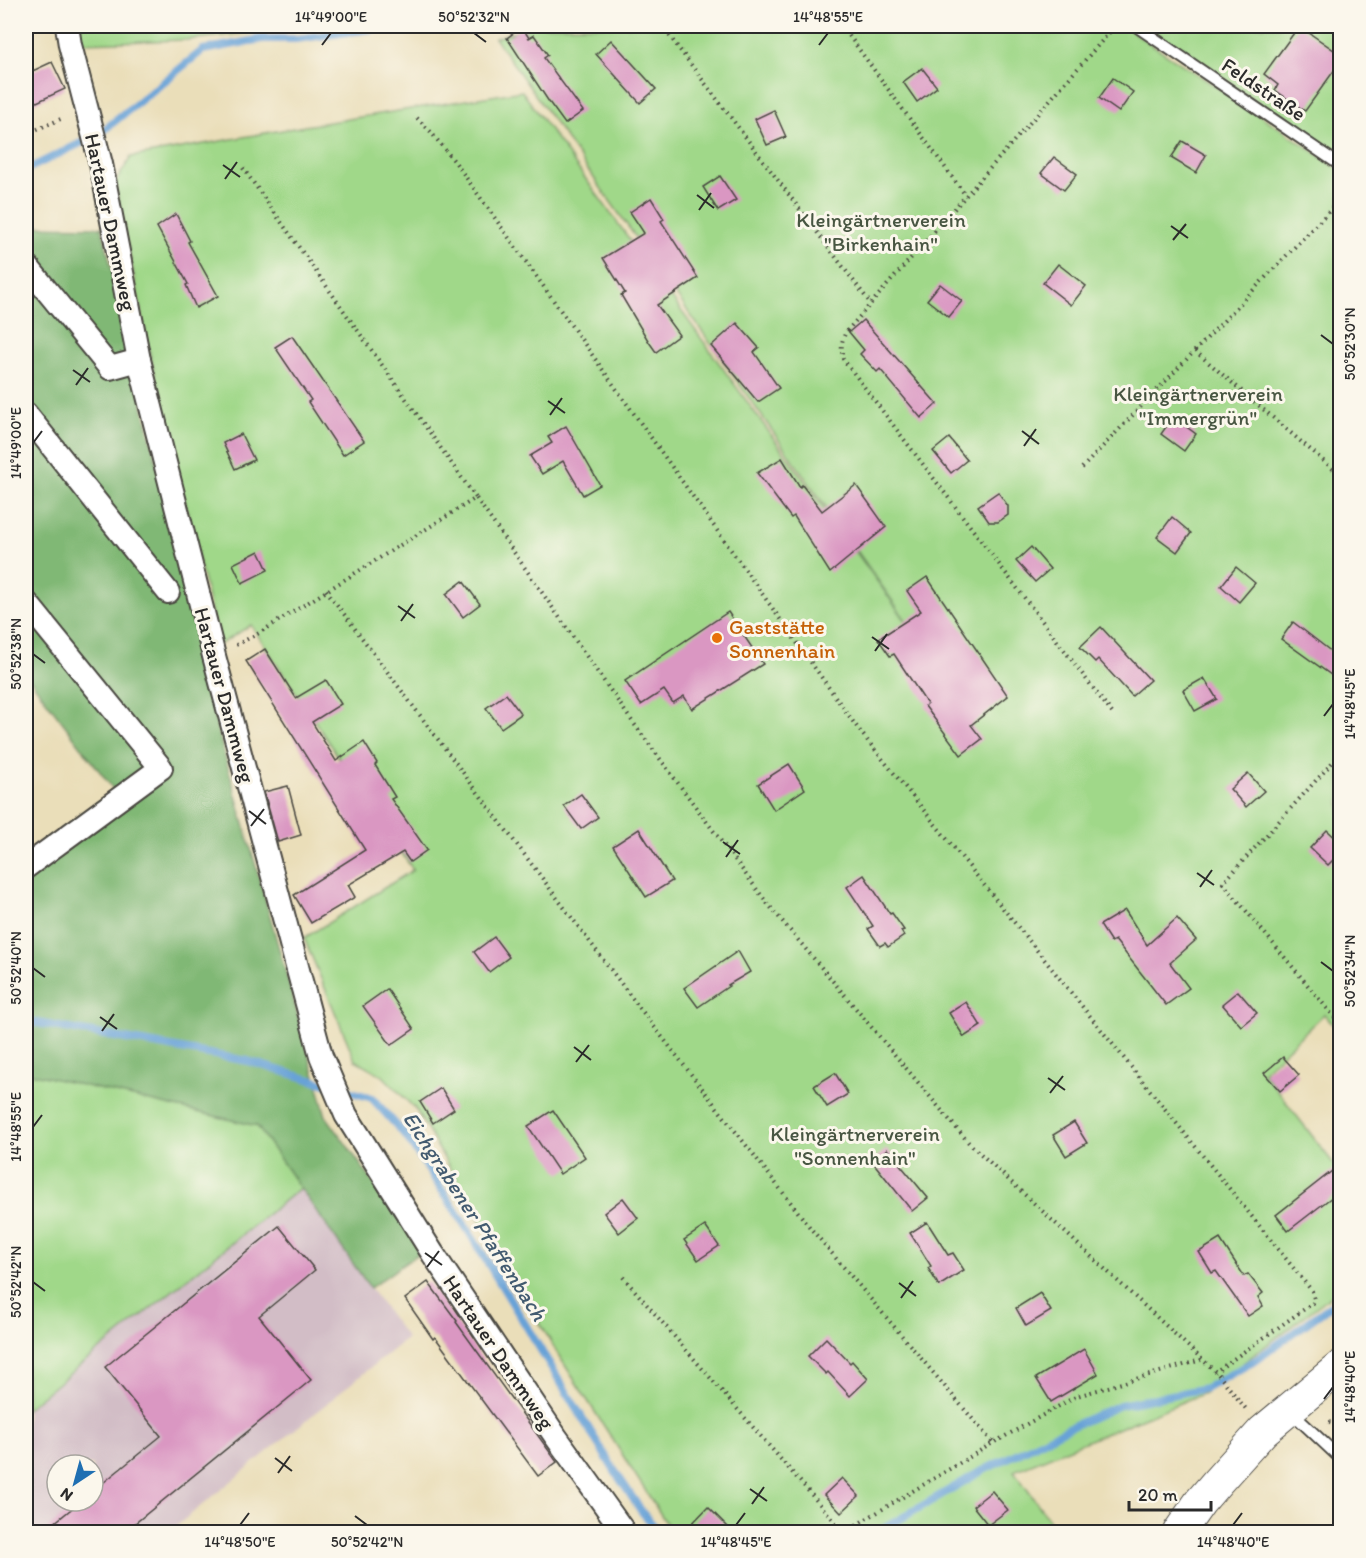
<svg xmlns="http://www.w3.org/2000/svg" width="1366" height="1558" font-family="Itim,sans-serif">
	<rect width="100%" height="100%" fill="#fbf7ec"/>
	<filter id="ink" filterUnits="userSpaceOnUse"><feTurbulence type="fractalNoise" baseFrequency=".0167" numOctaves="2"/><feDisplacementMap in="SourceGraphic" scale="12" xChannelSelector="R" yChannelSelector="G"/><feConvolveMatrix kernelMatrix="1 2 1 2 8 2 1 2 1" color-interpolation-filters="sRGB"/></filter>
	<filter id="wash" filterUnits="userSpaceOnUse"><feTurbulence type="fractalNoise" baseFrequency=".008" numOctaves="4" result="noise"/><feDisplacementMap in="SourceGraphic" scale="24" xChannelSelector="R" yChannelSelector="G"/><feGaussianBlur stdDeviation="1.35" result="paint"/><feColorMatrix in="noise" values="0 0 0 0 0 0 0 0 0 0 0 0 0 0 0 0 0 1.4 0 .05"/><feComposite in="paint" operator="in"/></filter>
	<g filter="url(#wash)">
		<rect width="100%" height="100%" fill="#eadeb9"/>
		<path fill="#d2bdc6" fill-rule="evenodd" d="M26 1072 258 1126 370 1288 407 1338 169 1532H26ZM57 1465H93V1501H57Z"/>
		<g fill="#a0d889" stroke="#66825a" stroke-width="1.5">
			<path d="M78 26H303L187 40 80 43Z"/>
			<path d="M536 26H1125L1140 37 1278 127 1340 170V1033L1324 1014 1263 1072 1340 1172V1289L1204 1393 1014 1471 1058 1532H672L559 1356 416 1110 382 1075 355 1060 304 938 413 870 251 625 219 645 150 354 115 183 131 157 305 126 522 91 922 643 495 38Z"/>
			<path d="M1145 26H1340V160Z"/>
			<path d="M26 1072 258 1126 300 1188 26 1409Z"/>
		</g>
		<path fill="#80b875" stroke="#567250" stroke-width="1.5" d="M26 226 102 227 219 735 326 1116 422 1251 370 1288 257 1126 26 1072V890L32 874 126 806 26 674Z"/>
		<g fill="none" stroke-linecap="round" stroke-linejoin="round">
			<g stroke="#68a2d7" stroke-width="8">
				<path d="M26 170 83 142 104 130 203 50 262 39H296L394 26"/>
				<path d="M26 1021 248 1061 372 1098 406 1136 461 1219 614 1470 642 1512 659 1532"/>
				<path d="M878 1532 980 1472 1066 1429 1120 1405 1206 1388 1256 1360 1340 1299"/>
			</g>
		</g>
		<g id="blocks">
			<g fill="#da97c2">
				<path d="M1299 26 1341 55V61L1305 111 1275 90 1278 85 1264 74Z"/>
				<path d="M522 27 529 38 534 35 548 55 544 58 583 111 565 124 549 102 507 38Z"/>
				<path d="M611 40 656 89 640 103 596 54Z"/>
				<path d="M52 62 65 89 26 107V74Z"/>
				<path d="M922 68 937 87 917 102 903 82Z"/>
				<path d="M1113 78 1133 92 1119 112 1099 98Z"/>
				<path d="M774 110 786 137 767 145 755 119Z"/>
				<path d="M1182 141 1206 155 1196 173 1171 158Z"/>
				<path d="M1054 157 1077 174 1064 190 1041 173Z"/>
				<path d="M720 176 736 200 718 211 703 187Z"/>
				<path d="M651 198 664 219 661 221 698 278 657 305 679 335 656 352 649 342 621 295 625 293 603 258 644 233 630 212Z"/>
				<path d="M176 214 190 241 188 242 218 296 196 308 186 285 188 284 157 227Z"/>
				<path d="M1058 264 1086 286 1071 305 1043 283Z"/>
				<path d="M940 284 962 301 949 317 927 300Z"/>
				<path d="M863 320 937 404 921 418 880 369 877 372 860 354 864 350 849 332Z"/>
				<path d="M737 323 759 348 754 352 779 388 758 402 711 346Z"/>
				<path d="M292 336 364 441 343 455 308 402 311 400 275 347Z"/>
				<path d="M1173 417 1196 434 1184 451 1161 434Z"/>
				<path d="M566 426 600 485 583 495 563 461 542 474 530 456 552 443 548 437Z"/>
				<path d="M241 434 254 460 235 469 223 443Z"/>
				<path d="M949 438 967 460 951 473 933 451Z"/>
				<path d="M782 458 800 487 802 485 822 511 856 485 886 527 830 573 794 516 791 518 757 473Z"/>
				<path d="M998 492 1008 506V515L998 522H989L978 506Z"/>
				<path d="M1172 517 1191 533 1177 552 1157 537Z"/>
				<path d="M1031 547 1050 569 1035 582 1016 561Z"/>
				<path d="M259 551 268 570 242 583 233 564Z"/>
				<path d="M1236 567 1255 583 1239 602 1221 586Z"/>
				<path d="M927 577 1008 696 971 725 982 739 961 755 925 706 927 704 894 654 890 656 878 639 921 611 907 591Z"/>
				<path d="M463 581 480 604 463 617 446 594Z"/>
				<path d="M728 612 763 664 692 709 684 696 673 703 664 690 641 705 625 681Z"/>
				<path d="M1293 622 1341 659V676L1338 680 1281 639Z"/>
				<path d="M1101 627 1150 680 1132 696 1098 659 1095 662 1080 647Z"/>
				<path d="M265 649 296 698 326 680 341 704 312 722 336 761 364 742 377 763 375 765 395 797 391 799 427 850 410 862 403 852 348 885 355 897 311 923 294 895 365 850 246 661Z"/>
				<path d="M1204 678 1217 699 1195 711 1183 690Z"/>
				<path d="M506 694 521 714 501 728 486 708Z"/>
				<path d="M789 764 805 789 774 810 758 784Z"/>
				<path d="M1248 773 1264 791 1246 807 1230 789Z"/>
				<path d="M288 786 301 835 278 842 264 792Z"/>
				<path d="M581 794 598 817 581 829 564 806Z"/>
				<path d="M639 829 672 881 646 897 613 846Z"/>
				<path d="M1327 830 1341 843V852L1328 865 1310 848Z"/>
				<path d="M864 875 890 914 892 913 904 930 901 931 904 936 888 947 885 943 880 946 868 929 873 926 847 887Z"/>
				<path d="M1125 910 1147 945 1177 918 1196 940 1170 963 1189 988 1166 1005 1115 940 1111 942 1100 925Z"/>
				<path d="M494 937 509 957 489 972 474 952Z"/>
				<path d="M738 951 750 972 728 985 729 986 698 1007 684 988Z"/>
				<path d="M387 989 414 1029 391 1045 363 1006Z"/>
				<path d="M1238 991 1257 1013 1241 1026 1222 1004Z"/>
				<path d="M966 1002 981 1026 964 1037 949 1013Z"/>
				<path d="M1283 1057 1299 1075 1280 1091 1264 1073Z"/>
				<path d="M835 1073 848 1094 827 1107 814 1086Z"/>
				<path d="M441 1088 454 1109 433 1123 420 1102Z"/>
				<path d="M553 1110 585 1157 560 1174 528 1126Z"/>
				<path d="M1074 1122 1087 1143 1066 1156 1053 1135Z"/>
				<path d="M887 1149 928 1198 912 1211 872 1161Z"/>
				<path d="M1341 1164V1190L1288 1231 1276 1215Z"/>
				<path d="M623 1198 638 1218 619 1233 604 1213Z"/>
				<path d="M927 1222 948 1255 953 1253 964 1270 939 1286 928 1268 931 1266 910 1233Z"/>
				<path d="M279 1226 315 1270 259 1316 311 1380 123 1533H42L81 1501H93V1491L161 1436 105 1367Z"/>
				<path d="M705 1226 719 1246 698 1260 684 1240Z"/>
				<path d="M1220 1239 1244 1276 1248 1274 1263 1293 1258 1297 1263 1306 1248 1316 1216 1271 1212 1273 1199 1252Z"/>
				<path d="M428 1282 457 1321 456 1322 557 1462 538 1476 435 1337 433 1339 405 1299Z"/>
				<path d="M1040 1293 1051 1311 1026 1326 1016 1308Z"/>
				<path d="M826 1338 850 1363 852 1361 868 1379 850 1396 828 1372 826 1374 808 1356Z"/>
				<path d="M1084 1349 1098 1374 1051 1402 1036 1378Z"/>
				<path d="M842 1478 859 1496 841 1513 824 1495Z"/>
				<path d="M992 1491 1008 1510 988 1525 973 1506Z"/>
				<path d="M708 1507 734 1533H683Z"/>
			</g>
		</g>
	</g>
	<g filter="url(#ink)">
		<use href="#blocks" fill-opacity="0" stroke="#484640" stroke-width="1.5"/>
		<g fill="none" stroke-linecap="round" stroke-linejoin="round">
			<g stroke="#484640" stroke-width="14">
				<g id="service">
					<path d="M1136 26 1340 165"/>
					<path d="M1291 1412 1340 1458"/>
				</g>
			</g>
			<g stroke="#484640" stroke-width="26">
				<g id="minor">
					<path d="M67 26 70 45 101 164 139 360 214 656 321 1056 346 1115 433 1254 556 1437 624 1532"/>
					<path d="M26 265 110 368 139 360"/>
					<path d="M26 414 168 592"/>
					<path d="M26 602 161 768 26 867"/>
				</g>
			</g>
			<g stroke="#484640" stroke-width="34">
				<path id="secondary" d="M1179 1532 1200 1502 1218 1481 1263 1431 1340 1367"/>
			</g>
			<g stroke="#484640" stroke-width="4" stroke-dasharray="1.5 4.5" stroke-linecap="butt">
				<path d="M662 26 871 304"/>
				<path d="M842 26 966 196"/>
				<path d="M296 29 297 26"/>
				<path d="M417 118 430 131 455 162 859 730 1312 1291 1314 1299 1313 1303 1215 1372"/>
				<path d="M26 134 63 118"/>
				<path d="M243 168 476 498"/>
				<path d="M1195 351 1340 475"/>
				<path d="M1082 468 1340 200"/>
				<path d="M326 590 635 1002 812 1230 993 1443"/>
				<path d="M236 645 259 633 476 498 629 717 767 903 969 1143 1218 1374 1246 1409"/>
				<path d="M1112 713 843 359C841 348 841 341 846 332L1115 26"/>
				<path d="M1340 754 1223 883 1340 1024"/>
				<path d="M623 1277 836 1523 846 1529 851 1528 993 1443 1077 1396 1201 1360"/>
				<path d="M1329 1422 1340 1423"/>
			</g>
			<use href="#service" stroke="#fff" stroke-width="10"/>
			<use href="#minor" stroke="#fff" stroke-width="22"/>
			<use href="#secondary" stroke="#fff" stroke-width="32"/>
		</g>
	</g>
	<path fill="none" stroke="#2b2b2b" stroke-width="2" d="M474 33 486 42M322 45 331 33M819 45 828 33M223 165 240 177M225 179 237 162M697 195 714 208M699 210 711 193M1171 226 1188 238M1173 240 1186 224M1321 335 1333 344M73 370 90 382M76 385 88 368M548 401 565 413M550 415 562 398M1022 431 1039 444M33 443 42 431M1024 446 1036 429M398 606 415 618M401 621 413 604M872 637 889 649M875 651 887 634M33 654 45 663M1324 716 1333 704M249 811 266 824M251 826 264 809M723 842 740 854M726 857 738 840M1197 873 1214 885M1200 887 1212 870M1321 962 1333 971M33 968 45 977M100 1017 117 1029M102 1031 114 1014M574 1047 591 1060M576 1062 589 1045M1048 1078 1065 1090M1050 1093 1063 1076M33 1127 42 1115M425 1253 442 1265M427 1267 439 1251M33 1282 45 1291M899 1283 916 1296M901 1298 913 1281M1324 1399 1333 1387M275 1458 292 1471M278 1473 290 1456M750 1489 767 1501M752 1504 764 1487M355 1516 367 1525M240 1525 249 1513M736 1525 745 1513M1233 1525 1242 1513"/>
	<circle fill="#e8710a" stroke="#fbf7ec" stroke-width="2" cx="717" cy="638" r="6"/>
	<g text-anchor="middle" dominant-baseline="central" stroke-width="6" stroke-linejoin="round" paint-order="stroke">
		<g font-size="21" fill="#2b2b2b" stroke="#fbf7ec">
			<text transform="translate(1264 89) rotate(34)">Feldstraße</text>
			<text transform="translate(111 222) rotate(78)">Hartauer Dammweg</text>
			<text transform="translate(225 695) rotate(75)">Hartauer Dammweg</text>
			<text transform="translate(499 1352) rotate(56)">Hartauer Dammweg</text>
		</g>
		<g font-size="21" fill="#485642" stroke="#fbf7ec">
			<text x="881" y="219">Kleingärtnerverein<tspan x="881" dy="24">"Birkenhain"</tspan></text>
			<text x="1198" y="393">Kleingärtnerverein<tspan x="1198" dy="24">"Immergrün"</tspan></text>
			<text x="855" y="1133">Kleingärtnerverein<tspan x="855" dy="24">"Sonnenhain"</tspan></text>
		</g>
		<g font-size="21" fill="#c56008" stroke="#fbf7ec" text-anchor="start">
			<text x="729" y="626">Gaststätte<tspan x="729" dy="24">Sonnenhain</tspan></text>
		</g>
		<g font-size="22" font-style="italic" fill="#435b70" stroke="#fbf7ec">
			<text transform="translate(475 1216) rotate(57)">Eichgrabener Pfaffenbach</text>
		</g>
	</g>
	<rect width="1366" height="1558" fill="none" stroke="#fbf7ec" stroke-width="66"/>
	<g transform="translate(75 1483) rotate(216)"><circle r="28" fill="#fbf7ec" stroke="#a8a59f" stroke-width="1.5"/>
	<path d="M0-4.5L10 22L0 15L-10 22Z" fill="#1f6fb2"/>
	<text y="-9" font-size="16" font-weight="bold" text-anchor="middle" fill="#2b2b2b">N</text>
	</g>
	<path d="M1129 1501v9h82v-9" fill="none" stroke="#2b2b2b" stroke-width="3"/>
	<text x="1138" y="1501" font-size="18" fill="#2b2b2b" stroke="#fbf7ec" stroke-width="4.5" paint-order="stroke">20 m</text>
	<rect x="33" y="33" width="1300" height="1492" fill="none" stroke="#2b2b2b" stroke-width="2"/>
	<g font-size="15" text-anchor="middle" fill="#2b2b2b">
		<text x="331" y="22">14°49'00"E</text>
		<text x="474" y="22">50°52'32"N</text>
		<text x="828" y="22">14°48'55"E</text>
		<text transform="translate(1350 344) rotate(-90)" y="5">50°52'30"N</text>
		<text transform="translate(16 443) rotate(-90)" y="5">14°49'00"E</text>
		<text transform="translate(16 654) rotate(-90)" y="5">50°52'38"N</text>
		<text transform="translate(1350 704) rotate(-90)" y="5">14°48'45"E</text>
		<text transform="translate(16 968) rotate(-90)" y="5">50°52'40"N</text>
		<text transform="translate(1350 971) rotate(-90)" y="5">50°52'34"N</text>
		<text transform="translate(16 1127) rotate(-90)" y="5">14°48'55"E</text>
		<text transform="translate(16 1282) rotate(-90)" y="5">50°52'42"N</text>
		<text transform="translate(1350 1387) rotate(-90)" y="5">14°48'40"E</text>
		<text x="240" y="1547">14°48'50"E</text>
		<text x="367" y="1547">50°52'42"N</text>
		<text x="736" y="1547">14°48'45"E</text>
		<text x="1233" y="1547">14°48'40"E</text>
	</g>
</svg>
